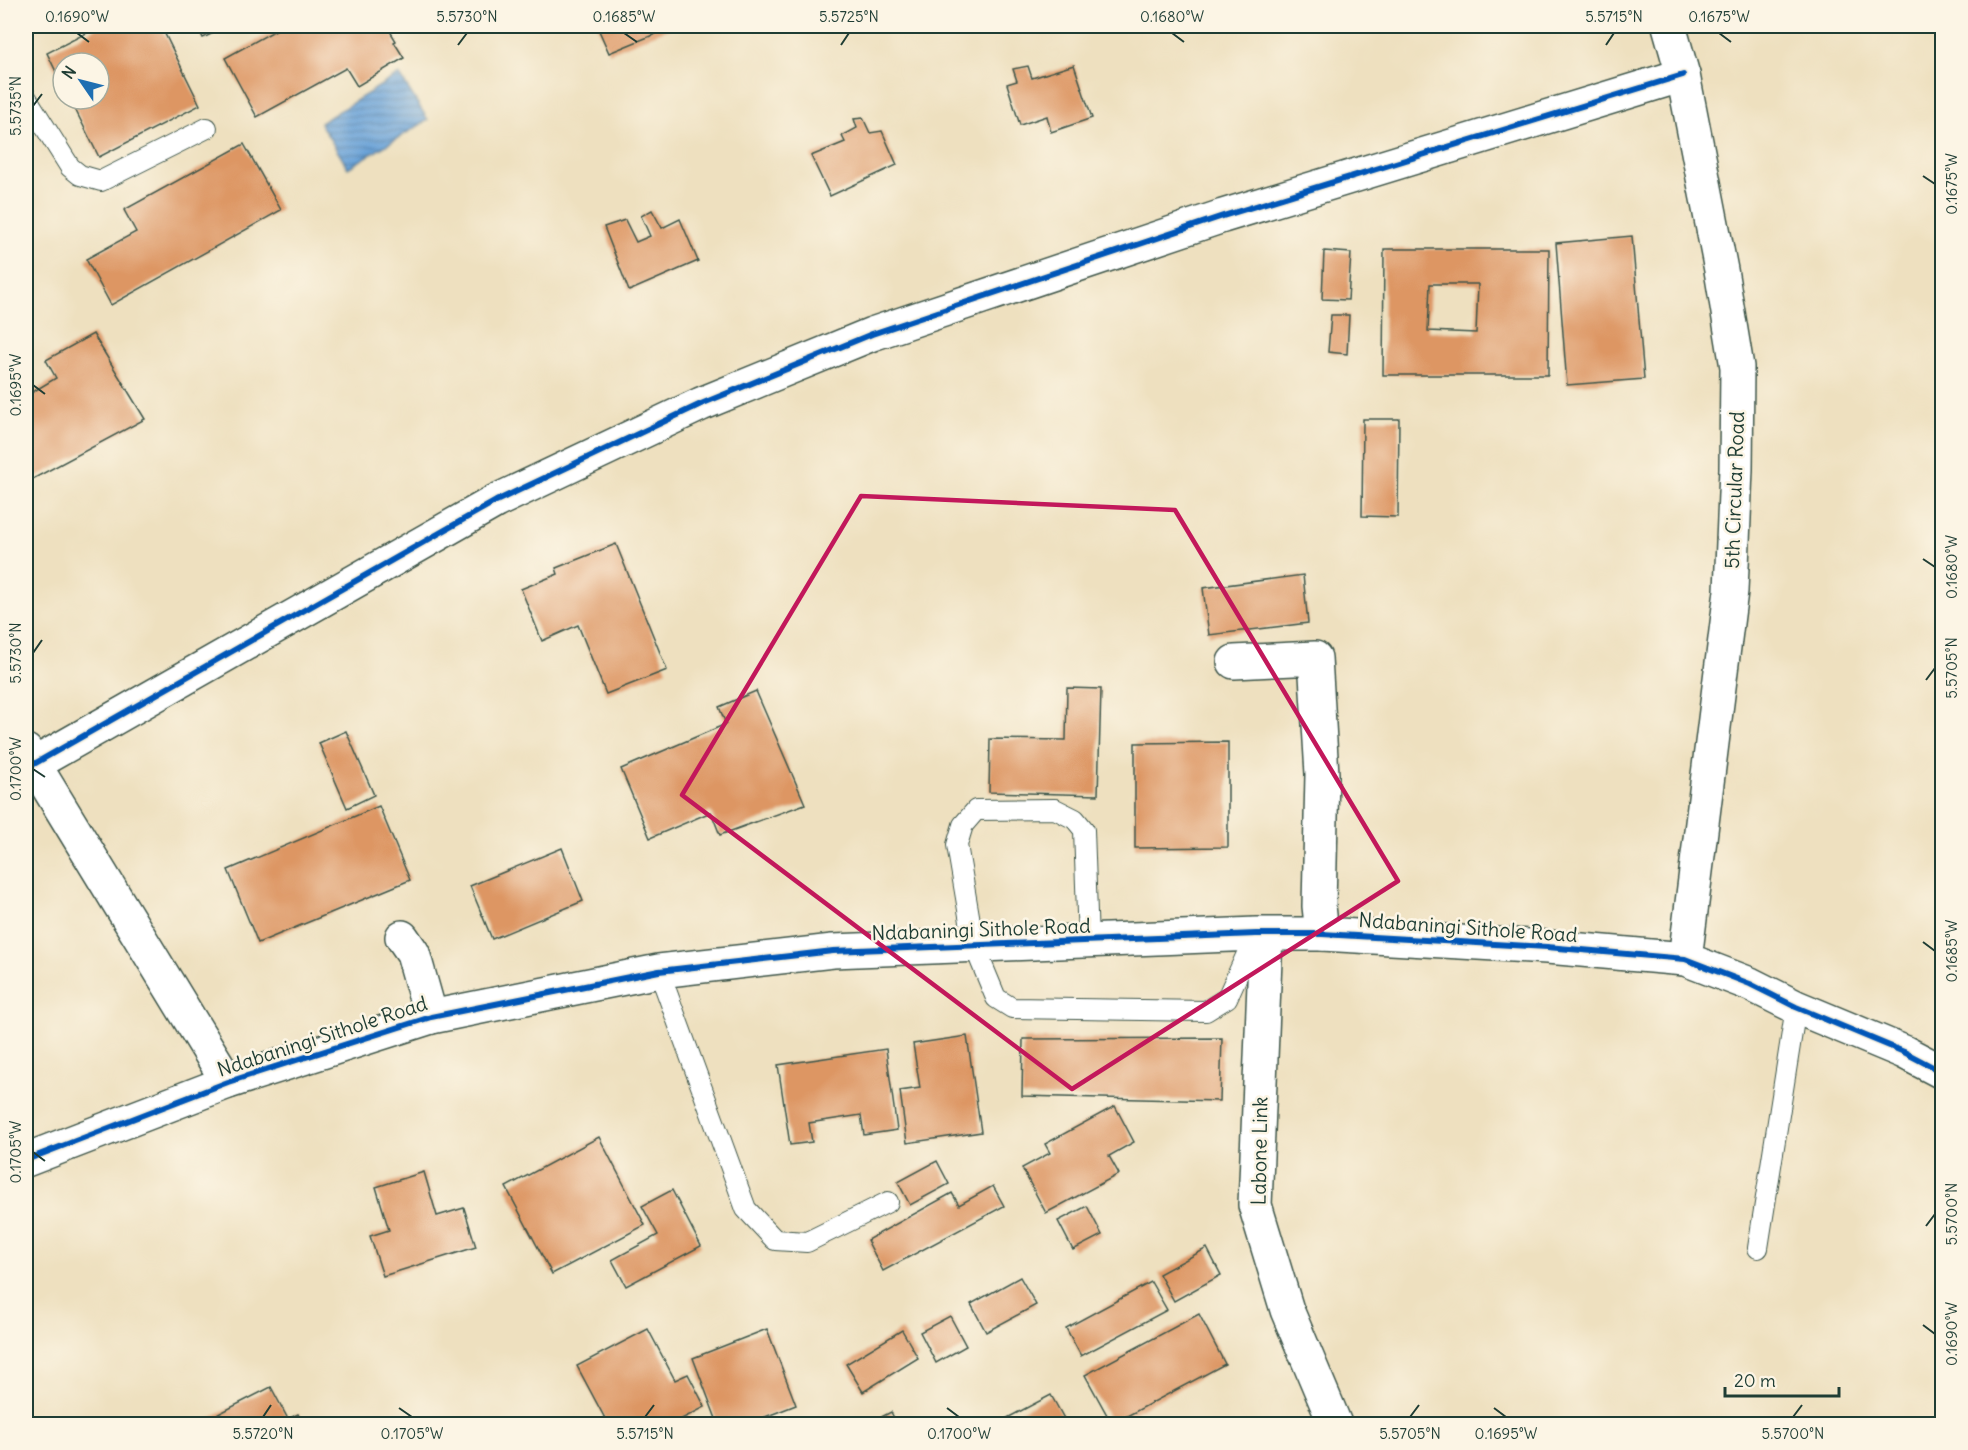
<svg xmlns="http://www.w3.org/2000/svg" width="1968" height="1450" font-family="Delius,sans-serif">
	<defs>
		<pattern id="water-rules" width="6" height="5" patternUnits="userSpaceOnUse" patternTransform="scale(1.5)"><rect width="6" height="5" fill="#69a2d8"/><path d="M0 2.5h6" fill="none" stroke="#5685b0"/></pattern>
	</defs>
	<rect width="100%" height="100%" fill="#fcf5e5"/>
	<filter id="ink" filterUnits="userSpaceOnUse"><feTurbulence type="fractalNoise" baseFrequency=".0167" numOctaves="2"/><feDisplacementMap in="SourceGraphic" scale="12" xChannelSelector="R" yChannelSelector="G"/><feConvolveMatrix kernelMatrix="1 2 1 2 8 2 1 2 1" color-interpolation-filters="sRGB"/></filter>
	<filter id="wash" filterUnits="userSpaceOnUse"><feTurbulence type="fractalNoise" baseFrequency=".008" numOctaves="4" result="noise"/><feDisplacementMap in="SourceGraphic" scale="24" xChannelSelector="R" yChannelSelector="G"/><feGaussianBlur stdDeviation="1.35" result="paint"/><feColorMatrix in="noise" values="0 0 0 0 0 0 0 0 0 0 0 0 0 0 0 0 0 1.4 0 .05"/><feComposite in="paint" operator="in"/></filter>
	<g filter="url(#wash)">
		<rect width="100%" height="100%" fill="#eee0bf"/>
		<path fill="url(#water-rules)" stroke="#447086" stroke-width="1.5" d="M399 74 428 120 348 168 320 123Z"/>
		<g id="blocks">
			<g fill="#dd9663" fill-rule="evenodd">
				<path d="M100 26H161L200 105 99 157 70 99H99V63H63V86L47 53Z"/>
				<path d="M197 26H228L203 38Z"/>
				<path d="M283 26H387L396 41 394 42 404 58 357 86 346 68 257 117 225 58Z"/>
				<path d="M597 26H675L609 53Z"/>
				<path d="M1074 65 1092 118 1051 132 1047 116 1020 125 1007 84 1017 81 1013 69 1028 66 1032 78Z"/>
				<path d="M863 118 870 133 882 131 897 165 830 196 811 156 845 142 842 136 857 128 854 119Z"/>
				<path d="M244 144 281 210 111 305 86 259 136 232 124 210Z"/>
				<path d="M652 210 662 228 680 219 698 261 629 291 604 227 625 220 636 242 650 236 641 216Z"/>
				<path d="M1632 236 1644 379 1567 385 1556 243Z"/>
				<path d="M1384 249H1549L1548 375H1383ZM1430 284H1478L1476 333 1428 331Z"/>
				<path d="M1324 251 1351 253 1348 300 1322 299Z"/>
				<path d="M1331 315H1349L1347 354 1328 352Z"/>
				<path d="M93 334 145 419 29 481 26 475V396L56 378 46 360Z"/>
				<path d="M1363 419H1399L1398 517 1362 516Z"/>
				<path d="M616 544 667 670 606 694 578 625 542 641 521 589 558 574 556 568Z"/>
				<path d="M1303 575 1308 623 1209 635 1203 588Z"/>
				<path d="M1067 688 1101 689 1098 795 989 792 990 739 1066 740Z"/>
				<path d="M756 691 805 804 720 835 711 812 650 838 621 769 726 724 719 707Z"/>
				<path d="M346 731 374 795 347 808 319 743Z"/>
				<path d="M1228 742V847L1135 848V743Z"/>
				<path d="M379 806 410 880 258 943 228 870Z"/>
				<path d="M562 848 583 901 492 939 470 886Z"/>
				<path d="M967 1036 981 1132 907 1143 900 1091 920 1088 913 1044Z"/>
				<path d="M1222 1038 1220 1101 1022 1096 1023 1039Z"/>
				<path d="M886 1049 897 1130 864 1135 861 1115 809 1123 812 1142 790 1145 778 1065Z"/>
				<path d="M1115 1106 1134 1142 1109 1156 1119 1174 1046 1213 1022 1168 1050 1153 1045 1144Z"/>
				<path d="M599 1137 645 1225 552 1274 506 1187Z"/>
				<path d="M937 1161 949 1184 910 1205 898 1182Z"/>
				<path d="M424 1172 437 1216 464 1208 476 1247 383 1276 370 1236 389 1230 376 1187Z"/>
				<path d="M993 1186 1004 1206 883 1271 867 1240 952 1193 959 1205Z"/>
				<path d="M672 1190 701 1246 626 1286 612 1260 658 1235 642 1206Z"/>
				<path d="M1087 1206 1102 1235 1073 1250 1058 1221Z"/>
				<path d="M1207 1248 1221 1275 1174 1301 1159 1274Z"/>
				<path d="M1020 1277 1036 1305 986 1332 971 1304Z"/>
				<path d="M1151 1282 1167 1310 1081 1356 1066 1328Z"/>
				<path d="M1199 1314 1225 1364 1112 1424 1085 1375Z"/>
				<path d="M950 1316 966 1346 936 1363 920 1332Z"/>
				<path d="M648 1329 675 1380 688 1374 705 1407 672 1424H608L577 1366Z"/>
				<path d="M767 1329 796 1405 747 1424H718L693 1358Z"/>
				<path d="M902 1330 918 1358 863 1392 846 1364Z"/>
				<path d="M271 1387 288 1419 298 1414 303 1424H199Z"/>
				<path d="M1051 1395 1067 1424H996Z"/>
				<path d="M891 1412 897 1424H868Z"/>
			</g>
		</g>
	</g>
	<g filter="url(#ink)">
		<use href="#blocks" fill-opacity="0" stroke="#3e5549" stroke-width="1.5"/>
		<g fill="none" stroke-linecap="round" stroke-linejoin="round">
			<g stroke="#3e5549" stroke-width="22">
				<g id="service">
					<path d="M26 97 70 167 80 175 101 181 207 128"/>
					<path d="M1088 941 1084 830 1075 819 1055 809 976 810 963 825 957 845 974 945 996 998 1012 1008 1206 1011 1227 998 1256 934"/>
					<path d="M659 971 746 1209 775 1240 807 1242 888 1202"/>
					<path d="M1758 1248 1796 1007"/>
				</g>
			</g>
			<g stroke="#3e5549" stroke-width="36">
				<g id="minor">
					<path d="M1234 662 1315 658 1322 774 1319 906 1322 934"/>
					<path d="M26 751 228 1082"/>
					<path d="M34 764 496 501 701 404 872 334 1223 216 1683 75"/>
					<path d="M1266 935 1255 1205 1287 1310 1335 1424"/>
					<path d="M402 937 413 953 431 1017"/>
				</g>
			</g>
			<g stroke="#3e5549" stroke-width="36">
				<g id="tertiary">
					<path d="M1669 26 1683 75 1721 270 1737 367 1736 469 1731 591 1685 959"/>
					<path d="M26 1160 228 1082 431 1017 659 971 833 951 1256 934H1322L1547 947 1685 959 1750 984 1796 1007 1904 1052 1942 1072"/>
				</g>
			</g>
			<use href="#service" stroke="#fff" stroke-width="20"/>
			<use href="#minor" stroke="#fff" stroke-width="33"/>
			<use href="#tertiary" stroke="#fff" stroke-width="33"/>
			<g stroke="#fcf5e5" stroke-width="10">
				<g id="cycleway">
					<path d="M34 764 496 501 701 404 872 334 1223 216 1683 75"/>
					<path d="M26 1160 228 1082 431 1017 659 971 833 951 1256 934H1322L1547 947 1685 959 1750 984 1796 1007 1904 1052 1942 1072"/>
				</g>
			</g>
			<use href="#cycleway" stroke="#0057b8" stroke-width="6"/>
		</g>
	</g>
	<path fill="none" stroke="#c2185b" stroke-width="4.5" stroke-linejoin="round" d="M861 496 1175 510 1398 881 1072 1089 682 795Z"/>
	<path fill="none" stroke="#1f3d34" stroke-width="2" d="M77 33 89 42M624 33 637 42M1172 33 1184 42M1719 33 1731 42M458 45 467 33M841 45 849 33M1606 45 1614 33M33 106 42 94M1923 176 1935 184M33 385 45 394M1923 559 1935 567M33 653 42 640M1926 680 1935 668M33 769 45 777M1923 942 1935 951M33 1152 45 1161M1926 1226 1935 1214M1923 1325 1935 1334M399 1408 412 1417M947 1408 959 1417M1494 1408 1506 1417M263 1417 271 1405M645 1417 654 1405M1410 1417 1419 1405M1793 1417 1802 1405"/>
	<g text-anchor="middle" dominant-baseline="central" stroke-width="5" stroke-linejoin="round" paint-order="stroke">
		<g font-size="20" fill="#1f3d34" stroke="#fcf5e5">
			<text transform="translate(1734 490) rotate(-88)">5th Circular Road</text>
			<text transform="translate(1468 927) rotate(4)">Ndabaningi Sithole Road</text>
			<text transform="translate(981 929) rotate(-2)">Ndabaningi Sithole Road</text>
			<text transform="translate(322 1036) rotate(-18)">Ndabaningi Sithole Road</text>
			<text transform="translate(1259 1151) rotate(-89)">Labone Link</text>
		</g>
	</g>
	<rect width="1968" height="1450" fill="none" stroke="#fcf5e5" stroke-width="66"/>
	<g transform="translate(81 81) rotate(305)"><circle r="28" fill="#fcf5e5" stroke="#a4ab9e" stroke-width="1.5"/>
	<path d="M0-4.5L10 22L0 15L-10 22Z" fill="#1f6fb2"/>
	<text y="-9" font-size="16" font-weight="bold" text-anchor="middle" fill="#1f3d34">N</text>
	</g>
	<path d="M1725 1387v9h114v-9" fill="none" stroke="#1f3d34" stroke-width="3"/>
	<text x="1734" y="1387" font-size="18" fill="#1f3d34" stroke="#fcf5e5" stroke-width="4.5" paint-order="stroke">20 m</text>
	<rect x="33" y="33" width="1902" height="1384" fill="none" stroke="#1f3d34" stroke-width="2"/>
	<g font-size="15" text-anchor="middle" fill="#1f3d34">
		<text x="77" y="22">0.1690°W</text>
		<text x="467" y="22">5.5730°N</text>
		<text x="624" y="22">0.1685°W</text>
		<text x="849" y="22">5.5725°N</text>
		<text x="1172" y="22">0.1680°W</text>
		<text x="1614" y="22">5.5715°N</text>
		<text x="1719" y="22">0.1675°W</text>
		<text transform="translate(16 106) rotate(-90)" y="5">5.5735°N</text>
		<text transform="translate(1952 184) rotate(-90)" y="5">0.1675°W</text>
		<text transform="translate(16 385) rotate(-90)" y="5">0.1695°W</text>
		<text transform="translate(1952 567) rotate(-90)" y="5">0.1680°W</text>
		<text transform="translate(16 653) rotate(-90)" y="5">5.5730°N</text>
		<text transform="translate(1952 668) rotate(-90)" y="5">5.5705°N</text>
		<text transform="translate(16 769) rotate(-90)" y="5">0.1700°W</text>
		<text transform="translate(1952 951) rotate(-90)" y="5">0.1685°W</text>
		<text transform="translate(16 1152) rotate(-90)" y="5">0.1705°W</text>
		<text transform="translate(1952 1214) rotate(-90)" y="5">5.5700°N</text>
		<text transform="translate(1952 1334) rotate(-90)" y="5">0.1690°W</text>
		<text x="263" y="1439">5.5720°N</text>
		<text x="412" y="1439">0.1705°W</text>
		<text x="645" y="1439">5.5715°N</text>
		<text x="959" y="1439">0.1700°W</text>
		<text x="1410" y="1439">5.5705°N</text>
		<text x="1506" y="1439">0.1695°W</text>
		<text x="1793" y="1439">5.5700°N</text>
	</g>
</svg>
